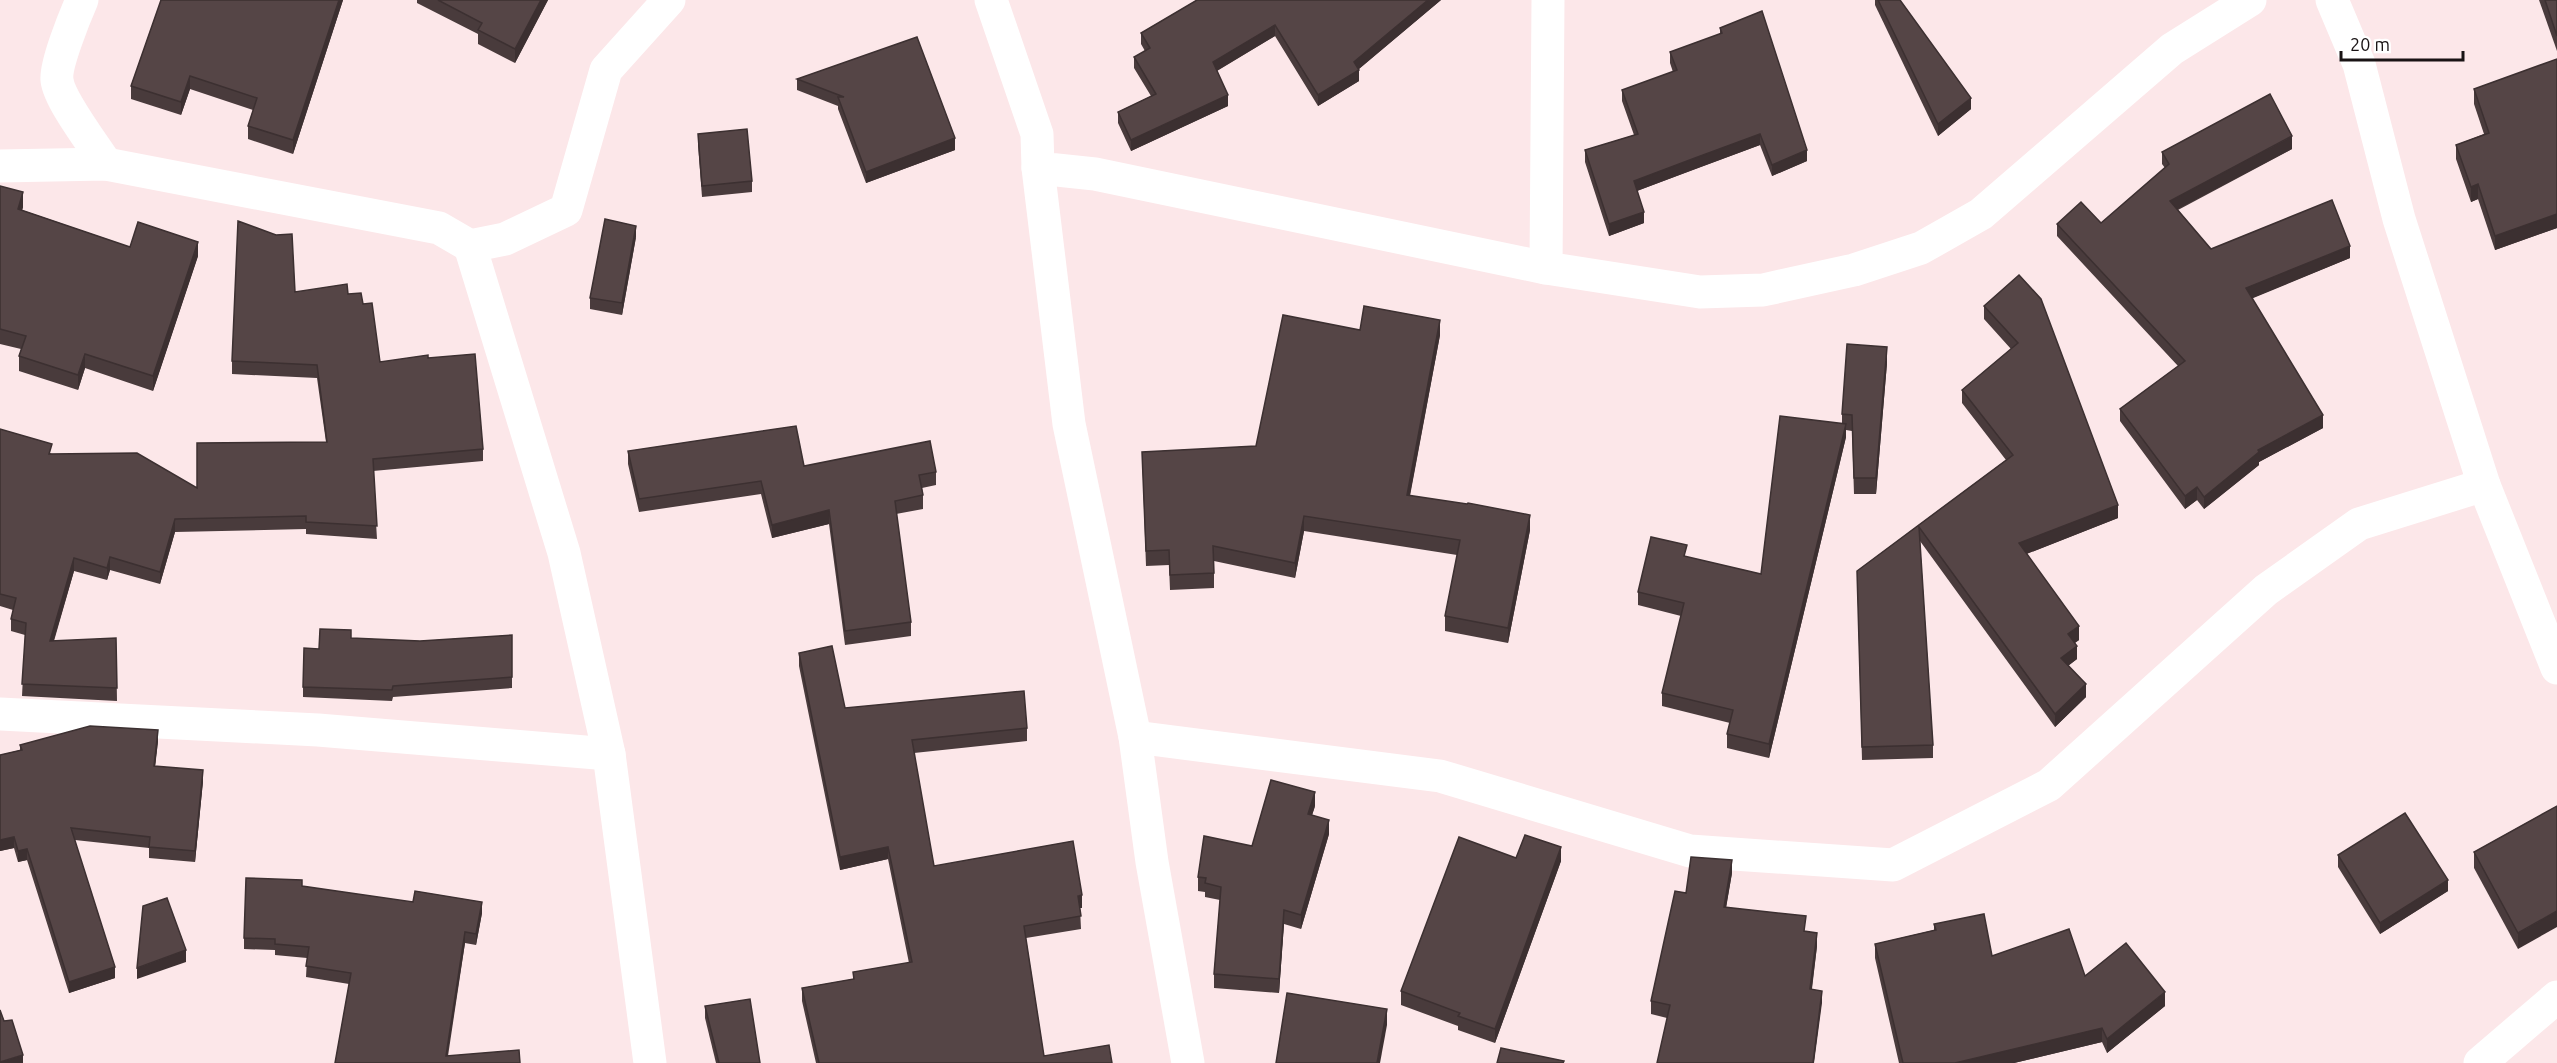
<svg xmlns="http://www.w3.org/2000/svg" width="2557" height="1063" font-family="Ubuntu,sans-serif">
	<rect width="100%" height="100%" fill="#fce7e9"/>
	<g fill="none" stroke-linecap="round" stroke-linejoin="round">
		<g stroke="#fff" stroke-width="33">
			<path d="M82 0C75 16 55 65 57 80 59 100 94 145 106 164"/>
			<path d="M991 0 1037 134 1038 168 1095 174 1546 268 1700 292 1763 290 1854 270 1921 248 1981 214 2172 49 2250 0"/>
			<path d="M2332 0 2359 64 2399 219 2484 485 2557 668"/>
			<path d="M0 166 106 164 439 228 470 246"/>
			<path d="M1038 168 1069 424 1135 737 1152 862 1188 1063"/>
			<path d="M1546 268 1548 0"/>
			<path d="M0 714 318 730 609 754"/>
			<path d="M1135 737 1440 776 1690 851 1893 865 2049 785 2266 590 2359 524 2484 485"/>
			<path d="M650 1063 609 754 564 553 470 246 505 239 566 210 606 70 669 0"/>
			<path d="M2480 1063 2557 997"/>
		</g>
	</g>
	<g fill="#493b3c">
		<path d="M161 0H343L293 154 248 139V126L253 110 190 89 181 115 131 99V86Z"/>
		<path d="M417 0H548L515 63 478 44V34L417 3Z"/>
		<path d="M1197 0H1441L1359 69V81L1318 106 1275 36 1217 71 1228 106 1131 151 1118 123V112L1151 96 1134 68V57L1145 51 1141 44V33Z"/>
		<path d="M1875 0H1900L1971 109 1938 136 1875 5Z"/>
		<path d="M2539 0H2557V51Z"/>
		<path d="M1720 28 1807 161 1772 176 1760 145 1695 169 1637 191 1644 223 1609 236 1585 162V150L1634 135 1622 101V90L1673 72 1670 63V52L1720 34Z"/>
		<path d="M2557 59V228L2495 250 2478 199 2471 202 2456 159V145L2484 134 2474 104V89Z"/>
		<path d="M797 79 955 138V150L866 183 838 109V106L797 90Z"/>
		<path d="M698 134 752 181V192L702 197 698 145Z"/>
		<path d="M2292 149 2178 210 2211 249 2350 258 2252 298 2323 428 2259 462V465L2204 509 2197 500 2185 509 2120 421V409L2178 366 2057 236V224L2101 223 2165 168 2162 164V152Z"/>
		<path d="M0 186 23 207 22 210 130 247 198 256 153 391 85 368 78 390 19 371V356L21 349 0 344Z"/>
		<path d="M636 237 622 315 590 309V298Z"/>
		<path d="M2019 275 2118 518 2026 554 2079 640 2075 643 2077 659 2068 666 2086 697 2055 727 1920 541 1933 745V758L1862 760 1857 571 2006 460 1962 403V390L2011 349 1984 319V306Z"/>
		<path d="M295 292 348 294 363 304 380 362 428 358 483 449V461L373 471 377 539 306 534V529L175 532 160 584 110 570 107 580 74 571 54 641 116 638 117 701 22 696 25 635 11 631V619L13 610 0 606V429L52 454 197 488 326 442 317 378 232 374V361Z"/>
		<path d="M1360 330 1440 335 1410 496 1530 530 1508 643 1445 631V616L1457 555 1304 531 1295 578 1214 561V588L1170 590 1169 565 1146 566 1142 452 1256 446Z"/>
		<path d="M1887 363 1876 494H1854L1852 431 1846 430V437L1769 758 1727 748V734L1730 723 1662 706V693L1681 616 1638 605V592L1687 557 1761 574 1842 423V414Z"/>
		<path d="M628 451 804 466 936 472V485L922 488 923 495V509L896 514 911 622V636L845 645 829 524 772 538 761 494 639 512 628 464Z"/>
		<path d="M512 635V688L393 697 392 701 303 697V687L319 649 351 638 420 641Z"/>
		<path d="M799 653 845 708 1027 728V741L914 753 934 866 1082 908H1080L1081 929 1026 938 1044 1056 1112 1063H816L802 1001V988L853 979V972L909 963 888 859 840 870 799 666Z"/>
		<path d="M158 741 155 766 203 781 195 862 149 858V848L75 840 115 978 69 993 27 860 18 862 14 848 0 851V755L20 750V745Z"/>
		<path d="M1315 806 1312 815 1329 834 1301 929 1284 924 1279 993 1214 988V974L1220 900 1205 897V892L1198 891V877L1252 846Z"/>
		<path d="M2557 806 2518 949 2474 868V852Z"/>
		<path d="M2338 855 2448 891 2380 934 2338 867Z"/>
		<path d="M1516 858 1561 861 1495 1043 1458 1030V1026L1401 1005V991Z"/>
		<path d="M1732 873 1726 907 1805 931 1817 946 1812 989 1822 1003 1667 1018 1651 1014V1001L1686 893Z"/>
		<path d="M302 886 482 913 476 945 465 943 448 1056 520 1063H335L349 984 306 977 307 958 275 955V950L244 949V938Z"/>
		<path d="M1934 924 1992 956 2085 976 2165 1006 2107 1053 2102 1042 2014 1063H1899L1875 958V944L1934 930Z"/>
		<path d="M705 1006 760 1063H716L705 1018Z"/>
	</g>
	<g fill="#3c3031">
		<path d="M339 0H343L293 154V140Z"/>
		<path d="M541 0H548L515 63V49Z"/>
		<path d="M1428 0H1441L1354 73V62Z"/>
		<path d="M1275 25V36L1213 73V62Z"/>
		<path d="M1359 70V81L1318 106V95Z"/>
		<path d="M190 76V89L181 115V102Z"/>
		<path d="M1228 95V106L1131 151V140Z"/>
		<path d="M1971 98V109L1938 136V124Z"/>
		<path d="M1760 134V145L1634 192V181Z"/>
		<path d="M2292 136V149L2170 213V201Z"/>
		<path d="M955 138V150L866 183V172Z"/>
		<path d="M1807 150V161L1772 176V165Z"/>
		<path d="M2478 184V199L2471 202V187Z"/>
		<path d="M23 192V207L18 224V209Z"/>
		<path d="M1644 212V223L1609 236V224Z"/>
		<path d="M2557 214V228L2495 250V236Z"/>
		<path d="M636 226V237L622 315V303Z"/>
		<path d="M198 242V256L153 391V376Z"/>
		<path d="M2350 246V258L2246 301V288Z"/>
		<path d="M1440 320V335L1407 510V495Z"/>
		<path d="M1887 347V363L1876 494V478Z"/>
		<path d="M85 354V368L78 390V375Z"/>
		<path d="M2323 415V428L2259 462V465L2204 509V497L2258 450Z"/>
		<path d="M1846 424V437L1769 758V744Z"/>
		<path d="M2197 487V500L2185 509V496Z"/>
		<path d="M2118 505V518L2019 557V543Z"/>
		<path d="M829 510V524L772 538V525Z"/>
		<path d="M1530 515V530L1508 643V628Z"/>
		<path d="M1304 516V531L1295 578V563Z"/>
		<path d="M175 519V532L160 584V572Z"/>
		<path d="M110 557V570L107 580V568Z"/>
		<path d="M74 558V571L50 653V641Z"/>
		<path d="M2079 626V640L2068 647V634Z"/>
		<path d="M2077 646V659L2061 671V658Z"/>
		<path d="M2086 684V697L2055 727V714Z"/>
		<path d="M158 730V741L154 777V766Z"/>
		<path d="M203 770V781L195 862V851Z"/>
		<path d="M1315 792V806L1308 828V814Z"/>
		<path d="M1329 820V834L1301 929V915Z"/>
		<path d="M14 837V848L0 851V840Z"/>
		<path d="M888 847V859L840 870V857Z"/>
		<path d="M1561 847V861L1495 1043V1029Z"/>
		<path d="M27 849V860L18 862V851Z"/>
		<path d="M1732 860V873L1724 920V907Z"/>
		<path d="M2448 880V891L2380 934V923Z"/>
		<path d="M1082 895V908H1078V896Z"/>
		<path d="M482 902V913L476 945V934Z"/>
		<path d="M1284 910V924L1279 993V979Z"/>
		<path d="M2557 911V927L2518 949V933Z"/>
		<path d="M465 932V943L446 1063V1056Z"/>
		<path d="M1817 933V946L1810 1002V989Z"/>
		<path d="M186 950V962L137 979V968Z"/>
		<path d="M115 967V978L69 993V982Z"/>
		<path d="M1822 991V1003L1814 1063H1813Z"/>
		<path d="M2165 992V1006L2107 1053V1039Z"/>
		<path d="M1387 1009V1025L1380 1063H1377Z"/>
		<path d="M2102 1028V1042L2014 1063H1955Z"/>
		<path d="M23 1055V1063H0V1062Z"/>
	</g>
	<g fill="#554546" stroke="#3c3031" stroke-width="1.5">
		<path d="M161 0H339L293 140 248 126 257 98 190 76 181 102 131 86Z"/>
		<path d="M438 0H541L515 49 478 30 482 23Z"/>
		<path d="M1197 0H1428L1354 62 1359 70 1318 95 1275 25 1213 62 1228 95 1131 140 1118 112 1156 94 1134 57 1150 48 1141 33Z"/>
		<path d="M1878 0H1900L1971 98 1938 124Z"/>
		<path d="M2545 0H2557V36Z"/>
		<path d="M1762 11 1807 150 1772 165 1760 134 1695 158 1634 181 1644 212 1609 224 1585 150 1638 134 1622 90 1677 70 1670 52 1722 33 1720 28Z"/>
		<path d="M917 37 955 138 866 172 838 97H844L797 79Z"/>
		<path d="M2557 59V214L2495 236 2478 184 2471 187 2456 145 2489 133 2474 89Z"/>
		<path d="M2270 94 2292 136 2170 201 2211 249 2332 200 2350 246 2246 288 2323 415 2258 450 2259 452 2204 497 2197 487 2185 496 2120 409 2185 361 2057 224 2081 202 2101 223 2169 164 2162 152Z"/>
		<path d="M747 129 752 181 702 186 698 134Z"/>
		<path d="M0 186 23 192 18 209 130 247 138 222 198 242 153 376 85 354 78 375 19 356 26 336 0 329Z"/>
		<path d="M605 219 636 226 622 303 590 298Z"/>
		<path d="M238 221 276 235 292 234 295 292 347 284 348 294 361 293 363 304 372 303 380 362 428 355V358L475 354 483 449 373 459 377 526 306 522V516L175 519 160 572 110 557 107 568 74 558 50 641 116 638 117 688 22 684 26 623 11 619 16 598 0 594V429L52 444 49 454 137 453 197 488V443L327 442 317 365 232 361Z"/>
		<path d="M2019 275 2041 299 2118 505 2019 543 2079 626 2068 634 2077 646 2061 658 2086 684 2055 714 1919 527 1933 745 1862 747 1857 571 2013 455 1962 390 2018 343 1984 306Z"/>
		<path d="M1364 306 1440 320 1407 495 1467 504 1468 503 1530 515 1508 628 1445 616 1460 540 1304 516 1295 563 1213 546 1214 573 1170 575 1169 550 1146 551 1142 452 1256 446 1283 315 1360 330Z"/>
		<path d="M1847 344 1887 347 1876 478H1854L1852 415 1842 414Z"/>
		<path d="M1780 416 1846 424 1769 744 1727 734 1733 710 1662 693 1684 603 1638 592 1651 537 1687 545 1684 556 1761 574Z"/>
		<path d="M796 426 804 466 930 441 936 472 919 475 923 495 895 501 911 622 845 631 829 510 772 525 761 481 639 499 628 451Z"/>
		<path d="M320 629 351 630V638L420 641 512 635V677L393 686 392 690 303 687 304 648 319 649Z"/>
		<path d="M832 646 845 708 1024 691 1027 728 912 740 934 866 1073 841 1082 895 1078 896 1081 916 1024 926 1044 1056 1109 1045 1112 1063H819L802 988 854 979 853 972 912 962 888 847 840 857 799 653Z"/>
		<path d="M90 726 158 730 154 766 203 770 195 851 149 847 150 837 71 828 115 967 69 982 27 849 18 851 14 837 0 840V755L22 750 20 745Z"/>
		<path d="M1271 780 1315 792 1308 814 1329 820 1301 915 1284 910 1279 979 1214 974 1221 887 1205 883 1206 878 1198 877 1204 836 1252 846Z"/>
		<path d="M2557 806V911L2518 933 2474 852Z"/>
		<path d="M2405 813 2448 880 2380 923 2338 855Z"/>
		<path d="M1525 835 1561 847 1495 1029 1458 1016 1460 1013 1401 991 1459 837 1516 858Z"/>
		<path d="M1691 857 1732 860 1724 907 1806 916 1804 931 1817 933 1810 989 1822 991 1813 1063H1657L1670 1005 1651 1001 1675 891 1686 893Z"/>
		<path d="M246 878 302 880V886L413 902 415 891 482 902 476 934 465 932 446 1056 519 1050 520 1063H335L351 973 306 966 309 947 275 944V939L244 938Z"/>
		<path d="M167 898 186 950 137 968 143 906Z"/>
		<path d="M1984 914 1992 956 2069 929 2085 976 2126 943 2165 992 2107 1039 2102 1028 1955 1063H1903L1875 944 1936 930 1934 924Z"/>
		<path d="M1287 993 1387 1009 1377 1063H1276Z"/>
		<path d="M750 999 760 1063H719L705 1006Z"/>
		<path d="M0 1010 4 1021 12 1020 23 1055 0 1062Z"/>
		<path d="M1501 1048 1564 1061 1563 1063H1497Z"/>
	</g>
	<path d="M2341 51v9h122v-9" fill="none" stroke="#191314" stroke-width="3"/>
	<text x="2350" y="51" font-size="18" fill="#191314" stroke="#ffffff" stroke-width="4.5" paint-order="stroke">20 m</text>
</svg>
